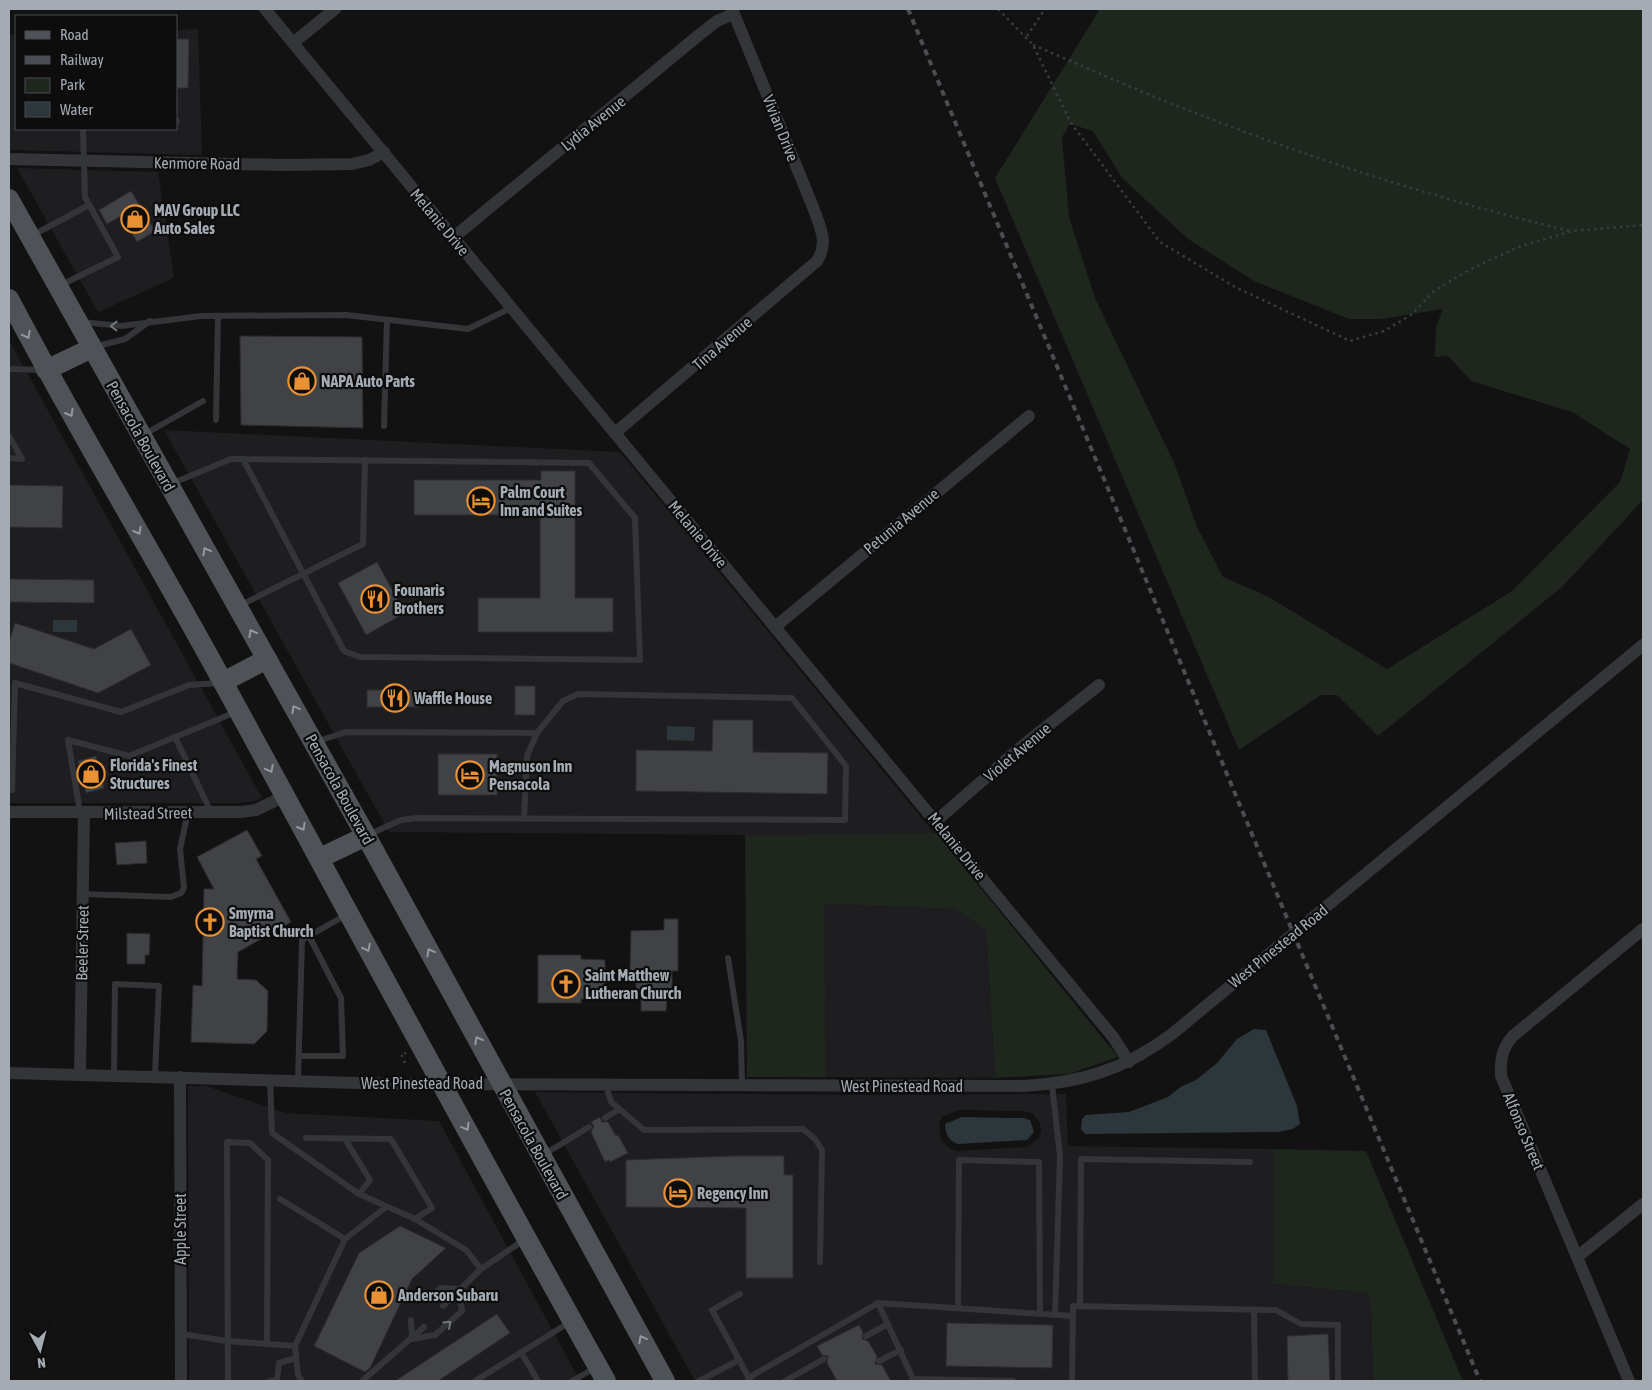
<svg xmlns="http://www.w3.org/2000/svg" width="1652" height="1390" font-family="'Asap Condensed',sans-serif">
	<rect width="100%" height="100%" fill="#121213"/>
	<g fill="#1e1e20" fill-rule="evenodd">
		<path d="M198 29 202 155 9 150V35H16V129H176V30Z"/>
		<path d="M17 168 158 172 174 278 98 312Z"/>
		<path d="M9 340 262 798 254 801 240 803H9Z"/>
		<path d="M164 430 620 452 934 833 745 835 389 832Z"/>
		<path d="M824 904 955 909 986 930 995 1078 826 1077Z"/>
		<path d="M188 1086H206L286 1113 439 1121 580 1381H189Z"/>
		<path d="M535 1092 848 1095 1066 1094 1068 1146 1273 1149V1284L1367 1293 1371 1310 1373 1381H695ZM960 1110 1024 1111 1032 1113 1040 1123 1041 1131 1039 1138 1027 1147 956 1151 949 1148 941 1139 939 1124 942 1117Z"/>
	</g>
	<g fill="#1e261e" fill-rule="evenodd">
		<path d="M1100 9H1643V500L1562 587 1378 736 1337 695H1321L1239 750 995 178ZM1070 124 1093 131 1122 178 1188 239 1254 281 1349 319H1381L1443 309 1436 327 1435 357 1448 356 1471 381 1572 412 1630 449 1620 482 1512 591 1387 669 1267 596 1223 577 1197 527 1175 465 1095 298 1069 217 1062 137Z"/>
		<path d="M936 833 1118 1057 1069 1074 995 1078 986 930 955 909 824 904 826 1077H747L745 835Z"/>
		<path d="M1273 1149 1366 1151 1463 1381H1373L1371 1310 1367 1293 1273 1284Z"/>
	</g>
	<g fill="#2c363b">
		<rect x="53" y="620" width="24" height="12"/>
		<path d="M667 726 695 727 694 741 667 740Z"/>
		<path d="M1254 1029 1266 1030 1297 1106 1300 1124 1293 1129 1278 1132 1085 1134 1081 1129 1082 1119 1086 1115 1129 1112 1168 1097 1182 1086 1196 1080 1217 1063 1237 1039Z"/>
		<path d="M962 1117 1023 1118 1030 1120 1034 1132 1027 1140 958 1144C948 1140 946 1135 945 1124Z"/>
	</g>
	<g fill="#414246" stroke="#2c2c2f">
		<path d="M176 39H189L188 88H176Z"/>
		<path d="M131 191 155 231 137 242 121 216 107 224 99 210Z"/>
		<path d="M240 336 362 337 363 428 241 425Z"/>
		<path d="M541 471H575V598H613V632H478V598H540V515H414V480H541Z"/>
		<path d="M9 485 63 486 62 528 9 527Z"/>
		<path d="M377 562 405 613 366 635 338 583Z"/>
		<path d="M9 579 94 580V603L9 602Z"/>
		<path d="M15 623 94 649 131 629 151 665 98 693 9 663V642Z"/>
		<rect x="515" y="686" width="20" height="29"/>
		<rect x="367" y="690" width="51" height="17"/>
		<path d="M713 720H753V752L828 753 827 794 636 791V750L712 751Z"/>
		<rect x="438" y="754" width="59" height="41"/>
		<path d="M96 756 104 788 86 793 78 761Z"/>
		<path d="M247 830 262 856 256 859 291 922 238 952 237 979 256 980 268 991 267 1031 254 1044 191 1042 193 985 202 986 204 889H214L197 857Z"/>
		<path d="M146 841 147 863 117 865 115 843Z"/>
		<path d="M664 919H678V971H672V994H667L666 1011H641V994H636V971H630L631 931 664 930Z"/>
		<path d="M127 933 150 934 149 955H145V964H127Z"/>
		<path d="M538 955H581V959L605 960V999H581V1003H538Z"/>
		<path d="M600 1117 602 1122H608L616 1136 618 1135 628 1153 610 1162 609 1160 605 1162 591 1132 594 1126 591 1122Z"/>
		<path d="M733 1156H784V1175H793V1278H746V1208L626 1207V1160Z"/>
		<path d="M400 1226 446 1248 412 1279 370 1368 365 1372 314 1346 359 1253Z"/>
		<path d="M497 1314 510 1333 438 1381H395Z"/>
		<path d="M947 1323 1053 1325 1052 1368 946 1366Z"/>
		<path d="M859 1325 863 1332 862 1339 868 1341 877 1356 875 1364 882 1365 891 1381H837L827 1363 828 1356 822 1355 817 1346Z"/>
		<path d="M1328 1334 1330 1381H1288L1287 1336Z"/>
	</g>
	<g fill="none" stroke-linecap="round" stroke-linejoin="round">
		<g stroke="#393c3f" stroke-width="2.5" stroke-dasharray="2.5 4" stroke-linecap="butt">
			<path d="M998 9 1033 45 1071 123 1160 242 1235 287 1350 341 1384 331 1411 315 1435 290 1473 268 1518 247 1572 231 1643 225"/>
			<path d="M1027 36 1045 9"/>
			<path d="M1033 45C1088 68 1142 93 1198 114 1318 161 1444 201 1570 231"/>
			<path d="M405 1063 401 1054 406 1053"/>
		</g>
		<g stroke="#333538" stroke-width="6">
			<path d="M176 121H177"/>
			<path d="M33 235 89 205"/>
			<path d="M61 285 118 257 85 197 83 129"/>
			<path d="M82 322 121 326 201 316 346 315 468 329 511 308"/>
			<path d="M94 347 125 339 150 321"/>
			<path d="M9 369 42 370"/>
			<path d="M216 420 218 316"/>
			<path d="M384 426 387 320"/>
			<path d="M145 434 203 401"/>
			<path d="M9 436 22 459"/>
			<path d="M9 458 22 459"/>
			<path d="M173 483 231 459H243L589 463 635 518 640 660 360 657 344 651 243 459"/>
			<path d="M239 606 363 544 365 460"/>
			<path d="M175 737 211 812"/>
			<path d="M315 742 346 732 537 733"/>
			<path d="M12 790 15 683 121 712 189 685 219 683"/>
			<path d="M80 812 68 740 129 756 236 712"/>
			<path d="M368 835 401 820 417 818 845 820 846 766 792 698 578 694 563 701 537 733 527 756 524 819"/>
			<path d="M83 894 171 897 181 893 184 888 180 849 188 812"/>
			<path d="M728 958 741 1041 742 1085"/>
			<path d="M299 1056H343L341 998 309 936"/>
			<path d="M114 1074 115 984 159 986 155 1075"/>
			<path d="M270 1080 272 1133 359 1194"/>
			<path d="M298 1081 302 940 346 915"/>
			<path d="M606 1085 611 1102 644 1130 803 1129 815 1139 822 1150 820 1262"/>
			<path d="M1052 1085 1060 1156 1055 1315"/>
			<path d="M605 1118 618 1110"/>
			<path d="M306 1138 391 1139 432 1208 415 1219"/>
			<path d="M345 1139 370 1180 359 1194 415 1219 466 1250 481 1269"/>
			<path d="M543 1155 589 1127"/>
			<path d="M280 1199 345 1239"/>
			<path d="M740 1294 712 1310 750 1380"/>
			<path d="M429 1299 441 1288 459 1289"/>
			<path d="M878 1303 913 1379 1013 1381"/>
			<path d="M443 1306 481 1269 524 1240"/>
			<path d="M1080 1306 1081 1159 1250 1162"/>
			<path d="M958 1308 959 1160 1039 1162 1040 1314"/>
			<path d="M1254 1310 1255 1381"/>
			<path d="M411 1320 412 1339"/>
			<path d="M181 1334 227 1341 295 1346"/>
			<path d="M866 1336 888 1324"/>
			<path d="M412 1339 435 1335 462 1311 459 1289"/>
			<path d="M521 1352 538 1381"/>
			<path d="M879 1361 901 1350"/>
			<path d="M748 1378 878 1303 1073 1316"/>
			<path d="M228 1381 227 1142 250 1143 268 1160 267 1343"/>
			<path d="M270 1381 277 1380 279 1363 296 1358"/>
			<path d="M302 1381 298 1375 295 1346 345 1239 386 1207"/>
			<path d="M362 1381 424 1327"/>
			<path d="M475 1381 570 1322"/>
			<path d="M572 1381 595 1368"/>
			<path d="M699 1381 739 1360"/>
			<path d="M785 1381 824 1359"/>
			<path d="M1072 1381 1073 1306 1276 1310 1301 1324 1338 1325V1381"/>
		</g>
		<g stroke="#333538" stroke-width="12">
			<path d="M265 9 1113 1037 1129 1062"/>
			<path d="M293 43 335 9"/>
			<path d="M9 159 284 165 352 164 369 160 384 152"/>
			<path d="M454 237 699 35 717 21 733 14"/>
			<path d="M615 433 817 261C829 242 820 227 813 207L732 9"/>
			<path d="M775 627 1029 416"/>
			<path d="M9 812H241L256 810 285 796"/>
			<path d="M936 821 1021 747 1099 685"/>
			<path d="M9 1073 393 1084 1023 1086C1082 1083 1125 1069 1172 1034L1643 645"/>
			<path d="M80 1073 84 813"/>
			<path d="M180 1077 181 1381"/>
			<path d="M1577 1257 1643 1204"/>
			<path d="M1629 1381 1501 1076C1500 1060 1502 1048 1513 1036L1643 929"/>
		</g>
		<g stroke="#4f5257" stroke-width="20">
			<path d="M9 199 366 836 665 1381"/>
			<path d="M9 299C77 429 154 555 224 684 351 917 476 1150 606 1381"/>
			<path d="M46 370 92 348"/>
			<path d="M223 682 267 659"/>
			<path d="M320 858 366 836"/>
		</g>
		<path stroke="#4a4d51" stroke-width="4" stroke-dasharray="6 5" stroke-linecap="butt" d="M908 9 1480 1381"/>
	</g>
	<defs><path id="oneway-chevron" d="M-2-3.5L2.5 0L-2 3.5" fill="none" stroke-width="1.6" stroke-linecap="round" stroke-linejoin="round" transform="scale(1.25)"/></defs>
	<g stroke="#71767c">
		<use href="#oneway-chevron" transform="translate(114 326) rotate(-179)"/>
		<use href="#oneway-chevron" transform="translate(448 1324) rotate(-43)"/>
	</g>
	<g stroke="#9399a1">
		<use href="#oneway-chevron" transform="translate(27 335) rotate(62)"/>
		<use href="#oneway-chevron" transform="translate(70 413) rotate(60)"/>
		<use href="#oneway-chevron" transform="translate(138 531) rotate(61)"/>
		<use href="#oneway-chevron" transform="translate(206 551) rotate(-119)"/>
		<use href="#oneway-chevron" transform="translate(252 633) rotate(-119)"/>
		<use href="#oneway-chevron" transform="translate(295 709) rotate(-119)"/>
		<use href="#oneway-chevron" transform="translate(270 769) rotate(62)"/>
		<use href="#oneway-chevron" transform="translate(302 827) rotate(60)"/>
		<use href="#oneway-chevron" transform="translate(367 948) rotate(63)"/>
		<use href="#oneway-chevron" transform="translate(430 952) rotate(-119)"/>
		<use href="#oneway-chevron" transform="translate(478 1040) rotate(-118)"/>
		<use href="#oneway-chevron" transform="translate(466 1127) rotate(61)"/>
		<use href="#oneway-chevron" transform="translate(642 1339) rotate(-119)"/>
	</g>
	<defs>
		<g id="shop-ring" transform="scale(1.4375)"><circle r="9.5" fill="#0d0d0e" stroke="#ea9133" stroke-width="1.5"/><path d="M-5-2.5h2.3a2.7 3.5 0 0 1 5.4 0H5L5.5 6h-11ZM-1.5-2.5h3a1.5 2.3 0 0 0-3 0Z" fill="#ea9133"/></g>
		<g id="hotel-ring" transform="scale(1.4375)"><circle r="9.5" fill="#0d0d0e" stroke="#ea9133" stroke-width="1.5"/><path d="M-6-4.5h1.5V1H6V5H4.5V3h-9V5H-6ZM-4 0a1.8 1.8 0 1 1 3.6 0ZM.5 0V-2.5h3Q6-2.5 6 0Z" fill="#ea9133"/></g>
		<g id="restaurant-ring" transform="scale(1.4375)"><circle r="9.5" fill="#0d0d0e" stroke="#ea9133" stroke-width="1.5"/><path d="M-5-6h1v4h1v-4h1v4h1v-4h1v5L-1.5 .5V6h-2V.5L-5-1ZM5-6V6H3V1.5H1.5Q1.5-4 5-6Z" fill="#ea9133"/></g>
		<g id="church-ring" transform="scale(1.4375)"><circle r="9.5" fill="#0d0d0e" stroke="#ea9133" stroke-width="1.5"/><path d="M-1.2-6h2.4v3.5h3.3v2.4h-3.3V6h-2.4V-.1h-3.3v-2.4h3.3Z" fill="#ea9133"/></g>
	</defs>
	<g fill-rule="evenodd">
		<use href="#shop-ring" x="135" y="219"/>
		<use href="#shop-ring" x="302" y="381"/>
		<use href="#hotel-ring" x="481" y="501"/>
		<use href="#restaurant-ring" x="375" y="599"/>
		<use href="#restaurant-ring" x="395" y="698"/>
		<use href="#shop-ring" x="91" y="774"/>
		<use href="#hotel-ring" x="470" y="775"/>
		<use href="#church-ring" x="210" y="922"/>
		<use href="#church-ring" x="566" y="984"/>
		<use href="#hotel-ring" x="678" y="1193"/>
		<use href="#shop-ring" x="379" y="1295"/>
	</g>
	<g text-anchor="middle" dominant-baseline="central" stroke-width="4.5" stroke-linejoin="round" paint-order="stroke">
		<g font-size="16" fill="#a4abb3" stroke="#0d0d0e">
			<text transform="translate(593 123) rotate(-39)">Lydia Avenue</text>
			<text transform="translate(781 128) rotate(68)">Vivian Drive</text>
			<text transform="translate(197 163) rotate(1)">Kenmore Road</text>
			<text transform="translate(440 222) rotate(50)">Melanie Drive</text>
			<text transform="translate(722 343) rotate(-41)">Tina Avenue</text>
			<text transform="translate(141 436) rotate(61)">Pensacola Boulevard</text>
			<text transform="translate(901 521) rotate(-40)">Petunia Avenue</text>
			<text transform="translate(698 534) rotate(50)">Melanie Drive</text>
			<text transform="translate(1017 752) rotate(-40)">Violet Avenue</text>
			<text transform="translate(340 789) rotate(61)">Pensacola Boulevard</text>
			<text transform="translate(148 813) rotate(-1)">Milstead Street</text>
			<text transform="translate(957 846) rotate(51)">Melanie Drive</text>
			<text transform="translate(82 943) rotate(-89)">Beeler Street</text>
			<text transform="translate(1278 946) rotate(-39)">West Pinestead Road</text>
			<text x="422" y="1083">West Pinestead Road</text>
			<text x="902" y="1086">West Pinestead Road</text>
			<text transform="translate(1524 1131) rotate(67)">Alfonso Street</text>
			<text transform="translate(534 1144) rotate(61)">Pensacola Boulevard</text>
			<text transform="translate(180 1229) rotate(-90)">Apple Street</text>
		</g>
		<g font-size="16" font-weight="bold" fill="#a4abb3" stroke="#0d0d0e" text-anchor="start">
			<text x="154" y="210">MAV Group LLC<tspan x="154" dy="18">Auto Sales</tspan></text>
			<text x="321" y="381">NAPA Auto Parts</text>
			<text x="500" y="492">Palm Court<tspan x="500" dy="18">Inn and Suites</tspan></text>
			<text x="394" y="590">Founaris<tspan x="394" dy="18">Brothers</tspan></text>
			<text x="414" y="698">Waffle House</text>
			<text x="110" y="765">Florida's Finest<tspan x="110" dy="18">Structures</tspan></text>
			<text x="489" y="766">Magnuson Inn<tspan x="489" dy="18">Pensacola</tspan></text>
			<text x="229" y="913">Smyrna<tspan x="229" dy="18">Baptist Church</tspan></text>
			<text x="585" y="975">Saint Matthew<tspan x="585" dy="18">Lutheran Church</tspan></text>
			<text x="697" y="1193">Regency Inn</text>
			<text x="398" y="1295">Anderson Subaru</text>
		</g>
	</g>
	<rect width="1652" height="1390" fill="none" stroke="#a4abb3" stroke-width="20"/>
	<rect x="15" y="15" width="162" height="115" fill="#0d0d0e" stroke="#494c50"/>
	<rect x="25" y="31" width="25" height="8" fill="#4f5257" stroke="#494c50"/>
	<text x="60" y="40" font-size="15" fill="#a4abb3">Road</text>
	<rect x="25" y="56" width="25" height="8" fill="#4a4d51" stroke="#494c50"/>
	<text x="60" y="65" font-size="15" fill="#a4abb3">Railway</text>
	<rect x="25" y="78" width="25" height="15" fill="#1e261e" stroke="#494c50"/>
	<text x="60" y="90" font-size="15" fill="#a4abb3">Park</text>
	<rect x="25" y="102" width="25" height="15" fill="#2c363b" stroke="#494c50"/>
	<text x="60" y="115" font-size="15" fill="#a4abb3">Water</text>
	<g transform="translate(40 1350) rotate(173)" stroke="#0d0d0e" stroke-width="4" paint-order="stroke">
	<path d="M0-4L9 19L0 12L-9 19Z" fill="#a4abb3"/>
	<text y="-8" font-size="14" font-weight="bold" text-anchor="middle" fill="#a4abb3">N</text>
	</g>
</svg>
